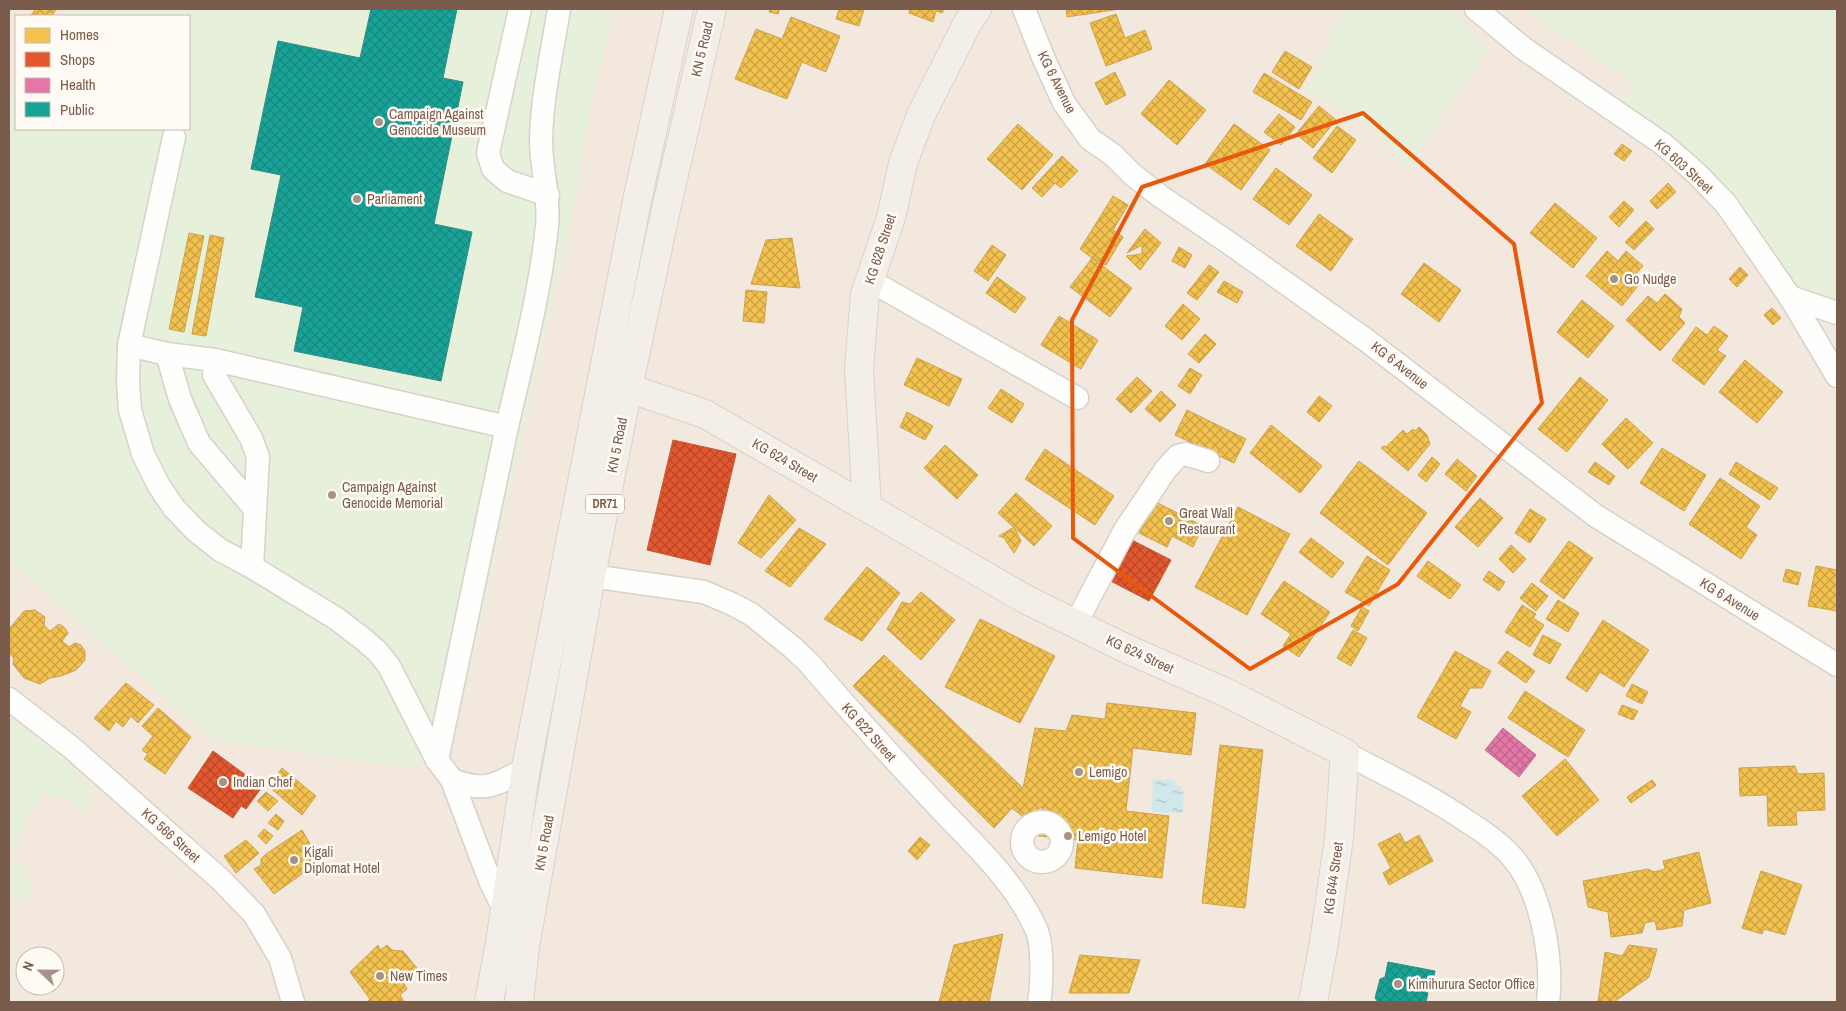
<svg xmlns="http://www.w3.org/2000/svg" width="1846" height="1011" font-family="'Archivo Narrow',sans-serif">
	<defs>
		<pattern id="water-ripples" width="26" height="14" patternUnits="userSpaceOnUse" patternTransform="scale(1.25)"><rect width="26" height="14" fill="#d0e8ea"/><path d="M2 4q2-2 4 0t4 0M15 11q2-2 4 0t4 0" fill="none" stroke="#aebfc0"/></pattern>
		<pattern id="homes-cross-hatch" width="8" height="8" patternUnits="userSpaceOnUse" patternTransform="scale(1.25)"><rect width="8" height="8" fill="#f2c14e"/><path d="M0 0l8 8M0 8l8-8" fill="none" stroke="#c9a043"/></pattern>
		<pattern id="shops-cross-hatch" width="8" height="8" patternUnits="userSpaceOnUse" patternTransform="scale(1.25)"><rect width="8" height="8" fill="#e4572e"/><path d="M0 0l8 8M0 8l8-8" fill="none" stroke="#b44828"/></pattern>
		<pattern id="health-cross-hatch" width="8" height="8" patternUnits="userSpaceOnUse" patternTransform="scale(1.25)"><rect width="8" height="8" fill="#e377a8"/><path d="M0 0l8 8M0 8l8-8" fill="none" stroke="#bd658b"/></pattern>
		<pattern id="public-cross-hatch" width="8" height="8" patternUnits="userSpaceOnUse" patternTransform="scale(1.25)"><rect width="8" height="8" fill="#17a398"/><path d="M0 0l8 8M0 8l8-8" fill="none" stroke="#1a887e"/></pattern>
	</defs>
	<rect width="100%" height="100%" fill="#f9f5f0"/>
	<path fill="#f2e8de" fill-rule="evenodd" d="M9 9H1837V1002H9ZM16 16H189V129H16ZM25 956H55V986H25Z"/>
	<g fill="#e7f0db">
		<path d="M66 9H613L590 111 571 221 453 747 411 768 213 740 9 561V97L16 86V129H189V16H61Z"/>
		<path d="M1344 9H1451L1488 50 1406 168 1369 125 1306 91Z"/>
		<path d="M1523 9H1837V313L1790 297 1726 204 1613 110 1635 84Z"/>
		<path d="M9 720 29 732 63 758 95 793 86 814 71 799 42 794 28 816 9 858 29 868 31 901 9 892Z"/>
	</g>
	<path fill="url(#water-ripples)" d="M1153 779 1173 780 1184 792 1183 813 1152 812Z"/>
	<g fill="url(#homes-cross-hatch)" stroke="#cea34e">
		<path d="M36 9H57L51 16H30Z"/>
		<path d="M770 9H780L778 14 769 12Z"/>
		<path d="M839 9H864L859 26 836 19Z"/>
		<path d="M910 9H944L942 13 936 11 933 22 909 13Z"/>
		<path d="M1066 9H1120L1067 17Z"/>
		<path d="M1116 14 1125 38 1145 30 1152 49 1106 66 1090 23Z"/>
		<path d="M791 17 840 36 826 72 802 62 787 99 735 79 756 29 782 39Z"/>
		<path d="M1285 51 1312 67 1299 89 1272 72Z"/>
		<path d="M1115 72 1126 95 1106 105 1095 83Z"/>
		<path d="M1264 73 1312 102 1301 120 1253 92Z"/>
		<path d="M1169 80 1206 110 1177 145 1141 114Z"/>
		<path d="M1319 106 1336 120 1313 148 1296 134Z"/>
		<path d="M1279 114 1295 127 1281 145 1264 132Z"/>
		<path d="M1018 124 1053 155 1022 190 987 159Z"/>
		<path d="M1234 124 1270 150 1241 190 1205 164Z"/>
		<path d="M1337 126 1356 140 1332 173 1313 158Z"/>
		<path d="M1622 144 1632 151 1624 161 1614 154Z"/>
		<path d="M1062 156 1078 171 1061 188 1055 183 1042 197 1032 188Z"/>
		<path d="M1276 168 1312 195 1289 225 1253 199Z"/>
		<path d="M1668 183 1676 192 1657 209 1650 201Z"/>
		<path d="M1113 196 1128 205 1113 230 1123 237 1106 265 1092 258 1080 249Z"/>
		<path d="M1624 201 1634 210 1619 227 1609 217Z"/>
		<path d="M1555 203 1597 238 1573 268 1530 233Z"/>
		<path d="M1319 214 1353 239 1331 271 1296 246Z"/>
		<path d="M1646 221 1654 229 1634 250 1625 242Z"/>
		<path d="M1145 229 1161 243 1140 270 1126 256 1142 254V245L1127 253Z"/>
		<path d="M189 233 204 236 184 332 169 329Z"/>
		<path d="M210 235 224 238 206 336 192 334Z"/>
		<path d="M792 238 800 288 751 284 766 240Z"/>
		<path d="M992 245 1006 255 988 281 974 271Z"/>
		<path d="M1179 247 1192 255 1185 268 1172 261Z"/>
		<path d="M1607 251 1618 261 1626 251 1643 266 1634 276 1641 282 1622 306 1586 276Z"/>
		<path d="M1092 258 1132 288 1110 317 1070 287Z"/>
		<path d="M1424 263 1461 290 1439 322 1401 294Z"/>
		<path d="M1209 265 1219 272 1197 300 1187 293Z"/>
		<path d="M1740 267 1748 275 1737 287 1729 279Z"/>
		<path d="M997 277 1026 298 1015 313 986 293Z"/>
		<path d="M1224 281 1243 292 1237 303 1217 292Z"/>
		<path d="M746 290 767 292 764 323 743 321Z"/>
		<path d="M1665 294 1682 309 1679 317 1685 323 1660 351 1626 320 1648 296 1657 303Z"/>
		<path d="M1582 300 1614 326 1588 358 1557 332Z"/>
		<path d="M1183 304 1200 319 1182 340 1165 326Z"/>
		<path d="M1772 308 1781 318 1773 325 1764 315Z"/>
		<path d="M1059 316 1098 340 1081 369 1041 345Z"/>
		<path d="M1714 326 1728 336 1717 350 1726 356 1704 385 1672 360 1696 327 1707 335Z"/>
		<path d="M1205 334 1216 344 1199 363 1188 354Z"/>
		<path d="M917 358 962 379 949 406 904 385Z"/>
		<path d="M1745 360 1783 392 1757 423 1719 392Z"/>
		<path d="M1190 368 1202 375 1190 394 1178 386Z"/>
		<path d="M1137 377 1152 391 1131 413 1116 399Z"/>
		<path d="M1580 377 1608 400 1567 452 1538 429Z"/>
		<path d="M1001 389 1024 404 1012 423 988 408Z"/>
		<path d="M1161 391 1176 405 1160 422 1145 409Z"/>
		<path d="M1319 396 1332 406 1319 422 1307 412Z"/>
		<path d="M1187 410 1246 439 1234 463 1175 435Z"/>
		<path d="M907 412 933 426 925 440 900 427Z"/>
		<path d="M1626 418 1653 443 1628 469 1602 444Z"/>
		<path d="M1271 425 1322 466 1300 493 1250 453Z"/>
		<path d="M1419 427 1427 435 1430 444 1408 471 1381 448 1384 446 1386 447 1403 430 1407 434 1413 429 1415 431Z"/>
		<path d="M945 445 978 475 957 499 924 468Z"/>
		<path d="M1662 448 1706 475 1684 511 1640 483Z"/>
		<path d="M1045 449 1114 496 1095 525 1025 479Z"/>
		<path d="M1432 457 1440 464 1426 482 1418 475Z"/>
		<path d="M1457 459 1477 476 1466 491 1445 474Z"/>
		<path d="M1359 461 1427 513 1388 565 1320 513Z"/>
		<path d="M1595 462 1615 476 1609 485 1588 472Z"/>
		<path d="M1736 462 1778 488 1770 500 1729 474Z"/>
		<path d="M1720 478 1760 506 1746 527 1757 535 1741 559 1689 524Z"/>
		<path d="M1016 493 1052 526 1034 546 998 513Z"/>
		<path d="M769 495 796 520 761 558 738 543Z"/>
		<path d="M1148 498 1203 526 1193 547 1172 536 1167 547 1139 533 1147 516Z"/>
		<path d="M1480 498 1503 518 1478 547 1455 527Z"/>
		<path d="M1238 507 1290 534 1247 615 1195 587Z"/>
		<path d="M1530 509 1546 519 1530 543 1515 533Z"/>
		<path d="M1014 527 1021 541 1014 553 1004 538 999 536Z"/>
		<path d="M799 528 826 544 790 587 765 571Z"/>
		<path d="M1311 538 1344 563 1332 578 1299 552Z"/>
		<path d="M1569 541 1593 558 1564 599 1540 581Z"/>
		<path d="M1511 545 1526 559 1513 573 1499 559Z"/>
		<path d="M1367 556 1390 570 1369 606 1345 592Z"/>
		<path d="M1428 561 1461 585 1450 599 1417 576Z"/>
		<path d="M1816 566 1837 570V611L1808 606Z"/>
		<path d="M867 567 900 593 862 641 824 619Z"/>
		<path d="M1786 569 1801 573 1798 585 1783 581Z"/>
		<path d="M1489 571 1505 582 1499 591 1483 580Z"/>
		<path d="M1284 581 1330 612 1299 657 1283 646 1291 634 1261 614Z"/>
		<path d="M1532 583 1548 596 1536 611 1520 598Z"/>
		<path d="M921 592 955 620 921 660 887 629 902 602 910 604Z"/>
		<path d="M1558 600 1579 613 1568 632 1546 619Z"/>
		<path d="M1522 605 1536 614 1533 618 1544 625 1530 647 1505 632Z"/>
		<path d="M1362 607 1369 611 1358 631 1351 626Z"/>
		<path d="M35 610 45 617 44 625 50 631 59 624 64 627 68 633 62 641 69 647 75 643 81 645 85 651V660L76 670 61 676 50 678 40 684 24 678 13 664 14 659 9 652 10 628 24 611Z"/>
		<path d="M980 619 1055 656 1020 723 945 687Z"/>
		<path d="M1603 620 1649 650 1624 687 1600 672 1587 692 1566 678Z"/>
		<path d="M1353 630 1367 638 1351 666 1337 658Z"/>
		<path d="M1543 635 1561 644 1550 664 1533 655Z"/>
		<path d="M1455 651 1491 671 1482 688H1470L1460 706 1471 712 1456 739 1417 717Z"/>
		<path d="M1507 651 1535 671 1526 683 1498 663Z"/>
		<path d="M884 655 1023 788 1035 728 1066 731 1072 715 1105 719 1107 703 1196 713 1191 755 1133 748 1126 811 1169 816 1162 878 1075 868 1078 840 1039 836 1042 807 1023 817 1012 808 994 828 853 686Z"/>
		<path d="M126 683 154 705 138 723 131 716 123 727 116 721 109 731 94 718Z"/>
		<path d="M1632 684 1648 692 1642 704 1626 696Z"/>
		<path d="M1525 691 1585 730 1568 757 1508 718Z"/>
		<path d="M1622 705 1638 711 1633 720 1618 714Z"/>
		<path d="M158 708 191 737 165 774 144 759 148 754 142 750 153 736 142 726Z"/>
		<path d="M1220 745 1263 750 1245 908 1202 903Z"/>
		<path d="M1565 759 1599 800 1557 836 1522 796Z"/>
		<path d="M1795 766 1798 774 1824 773 1825 810 1796 811 1797 825 1768 826 1767 795 1740 796 1739 768Z"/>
		<path d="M282 768 316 796 302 815 268 786Z"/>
		<path d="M1652 780 1656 785 1631 803 1627 797Z"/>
		<path d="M266 792 278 801 268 811 257 801Z"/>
		<path d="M276 814 284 821 278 830 268 823Z"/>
		<path d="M264 829 273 836 266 844 258 836Z"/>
		<path d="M302 830 320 861 274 894 254 869 261 865V859L266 854Z"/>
		<path d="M1400 833 1405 843 1419 835 1433 861 1389 885 1383 873 1391 868 1378 844Z"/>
		<path d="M920 837 930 845 917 860 908 851Z"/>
		<path d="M246 840 259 853 236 873 224 856Z"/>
		<path d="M1699 852 1711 903 1684 910 1682 926 1657 930 1655 921 1645 923 1642 933 1611 937 1608 912 1588 907 1583 881 1648 869 1654 872 1665 869 1663 861Z"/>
		<path d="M1761 871 1802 885 1785 935 1764 929 1762 934 1742 928Z"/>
		<path d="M1003 934 989 1002H939L954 945Z"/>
		<path d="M378 945 380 950 387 945 392 950 403 951 417 968 402 980 407 989 400 995 404 1002H367L370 999 350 972Z"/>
		<path d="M1629 945 1657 949 1649 977 1614 1002H1598L1605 952 1622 956Z"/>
		<path d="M1080 955 1140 960 1129 993H1069Z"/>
	</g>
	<g fill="url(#shops-cross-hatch)" stroke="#c45837">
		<path d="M673 440 736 454 710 565 647 550Z"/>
		<path d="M1124 536 1171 560 1149 601 1103 577Z"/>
		<path d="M213 751 262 787 246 809 241 806 233 818 188 788Z"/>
	</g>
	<path fill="url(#health-cross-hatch)" stroke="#c46f8d" d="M1503 728 1536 755 1519 777 1485 750Z"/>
	<g fill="url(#public-cross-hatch)" stroke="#358e82">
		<path d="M371 9H457L443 78 463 82 434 224 472 232 441 381 294 351 303 307 255 297 281 175 251 169 278 41 360 58Z"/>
		<path d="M1388 962 1435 971 1433 981 1421 979 1417 988 1428 993 1426 1002H1378L1375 998 1380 979 1385 977Z"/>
	</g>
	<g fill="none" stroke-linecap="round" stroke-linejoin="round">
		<g stroke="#d7d1cb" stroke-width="25">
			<g id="minor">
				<path d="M520 9 488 153 493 169 507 181 548 195"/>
				<path d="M1024 9 1043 57 1064 103 1090 139 1113 155 1133 175 1160 196 1232 245 1366 340 1596 516 1837 665"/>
				<path d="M1476 9 1523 48 1663 144 1696 173 1726 204 1790 297 1837 376"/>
				<path d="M174 137 129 345 128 382 130 410 143 454 159 486 174 508 196 531 220 550 252 567 337 619 363 639 377 651 389 666 437 760 452 780 490 881 504 909"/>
				<path d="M869 280 1077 398"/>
				<path d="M1790 297 1837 313"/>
				<path d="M129 345 167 354 215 360 507 427 437 760"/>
				<path d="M167 354 180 399 199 443 255 509"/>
				<path d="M215 360 214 375 251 438 258 457 252 567"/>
				<path d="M507 427C522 361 540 294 547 226 550 197 541 169 541 140 542 96 552 52 559 9"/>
				<path d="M591 576 704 592 732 604 751 614 792 647 809 663C849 710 891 756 933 801 970 841 1015 880 1037 931 1043 946 1042 986 1039 1002"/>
				<path d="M1076 623 1125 530 1166 469 1178 456 1185 454 1208 461"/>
				<path d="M9 699 72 748 220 879 254 914 280 958 293 1002"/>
				<path d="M1345 753C1387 775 1429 795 1468 822 1484 832 1500 843 1512 857 1542 891 1553 959 1548 1002"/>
				<path d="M452 780C485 793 497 785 526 768"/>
				<circle cx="1042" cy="842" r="20"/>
			</g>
		</g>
		<g stroke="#dad1cc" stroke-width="30">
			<g id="major">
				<path d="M628 388 705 414 1027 600 1127 649 1227 693 1345 753 1339 838 1324 942 1313 1002"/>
				<path d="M867 507 859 369 865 294 891 218 903 163 921 115 967 24 977 9"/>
				<path d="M489 1002 500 943 526 768 638 196 679 9"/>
				<path d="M519 1002 525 946 591 576 628 388 666 209 712 9"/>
			</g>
		</g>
		<use href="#minor" stroke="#fefefd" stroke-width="22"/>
		<use href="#major" stroke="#f3eee8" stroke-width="28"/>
	</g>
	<path fill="none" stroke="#e8590c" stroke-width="4" stroke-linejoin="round" d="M1363 113 1514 244 1542 403 1398 584 1250 669 1073 538 1072 320 1142 187Z"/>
	<g fill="#a69286" stroke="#fffaf3" stroke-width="2">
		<circle cx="379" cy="122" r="5"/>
		<circle cx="357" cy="199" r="5"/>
		<circle cx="1614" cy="279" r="5"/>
		<circle cx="332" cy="495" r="5"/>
		<circle cx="1169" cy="521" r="5"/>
		<circle cx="1079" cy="772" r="5"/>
		<circle cx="223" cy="782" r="5"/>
		<circle cx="1068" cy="836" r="5"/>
		<circle cx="294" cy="860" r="5"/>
		<circle cx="380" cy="976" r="5"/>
		<circle cx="1398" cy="984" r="5"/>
	</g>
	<g text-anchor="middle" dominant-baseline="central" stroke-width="5" stroke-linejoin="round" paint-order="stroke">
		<rect fill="#fffaf3" stroke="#a28b7f" stroke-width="1" x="586" y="494.5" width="38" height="19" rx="4"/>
		<g font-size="12" font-weight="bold" fill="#7a5c4d">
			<text x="605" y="504">DR71</text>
		</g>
		<g font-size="14" fill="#7a5c4d" stroke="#fffaf3">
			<text transform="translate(702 49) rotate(-77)">KN 5 Road</text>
			<text transform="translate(1057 82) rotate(63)">KG 6 Avenue</text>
			<text transform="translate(1684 166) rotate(42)">KG 603 Street</text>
			<text transform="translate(880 249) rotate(-72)">KG 628 Street</text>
			<text transform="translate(1400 365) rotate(38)">KG 6 Avenue</text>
			<text transform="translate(617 445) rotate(-79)">KN 5 Road</text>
			<text transform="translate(785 460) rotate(30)">KG 624 Street</text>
			<text transform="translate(1730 599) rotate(32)">KG 6 Avenue</text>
			<text transform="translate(1140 654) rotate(25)">KG 624 Street</text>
			<text transform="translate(869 732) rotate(48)">KG 622 Street</text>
			<text transform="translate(171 835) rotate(42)">KG 566 Street</text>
			<text transform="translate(544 843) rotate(-80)">KN 5 Road</text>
			<text transform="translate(1333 878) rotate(-82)">KG 644 Street</text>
		</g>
		<g font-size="14" fill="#7a5c4d" stroke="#fffaf3" text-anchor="start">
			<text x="389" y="114">Campaign Against<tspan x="389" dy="16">Genocide Museum</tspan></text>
			<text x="367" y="199">Parliament</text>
			<text x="1624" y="279">Go Nudge</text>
			<text x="342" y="487">Campaign Against<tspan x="342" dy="16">Genocide Memorial</tspan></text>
			<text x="1179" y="513">Great Wall<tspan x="1179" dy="16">Restaurant</tspan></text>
			<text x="1089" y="772">Lemigo</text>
			<text x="233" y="782">Indian Chef</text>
			<text x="1078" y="836">Lemigo Hotel</text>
			<text x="304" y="852">Kigali<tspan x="304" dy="16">Diplomat Hotel</tspan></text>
			<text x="390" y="976">New Times</text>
			<text x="1408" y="984">Kimihurura Sector Office</text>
		</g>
	</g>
	<rect width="1846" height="1011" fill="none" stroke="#7a5c4d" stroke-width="20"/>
	<rect x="15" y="15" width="175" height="115" fill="#fffaf3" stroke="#cabbb1"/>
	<rect x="25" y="28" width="25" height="15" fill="#f2c14e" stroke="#cabbb1"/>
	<text x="60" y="40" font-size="15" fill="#7a5c4d">Homes</text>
	<rect x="25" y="52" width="25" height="15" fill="#e4572e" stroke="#cabbb1"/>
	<text x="60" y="65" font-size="15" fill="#7a5c4d">Shops</text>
	<rect x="25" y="78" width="25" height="15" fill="#e377a8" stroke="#cabbb1"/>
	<text x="60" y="90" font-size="15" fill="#7a5c4d">Health</text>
	<rect x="25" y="102" width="25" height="15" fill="#17a398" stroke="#cabbb1"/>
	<text x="60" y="115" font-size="15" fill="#7a5c4d">Public</text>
	<g transform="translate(40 971) rotate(292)"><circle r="24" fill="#fffaf3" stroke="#cabbb1"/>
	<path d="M0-4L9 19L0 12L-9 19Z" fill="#a69286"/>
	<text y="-8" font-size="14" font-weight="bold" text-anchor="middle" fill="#7a5c4d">N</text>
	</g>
</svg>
